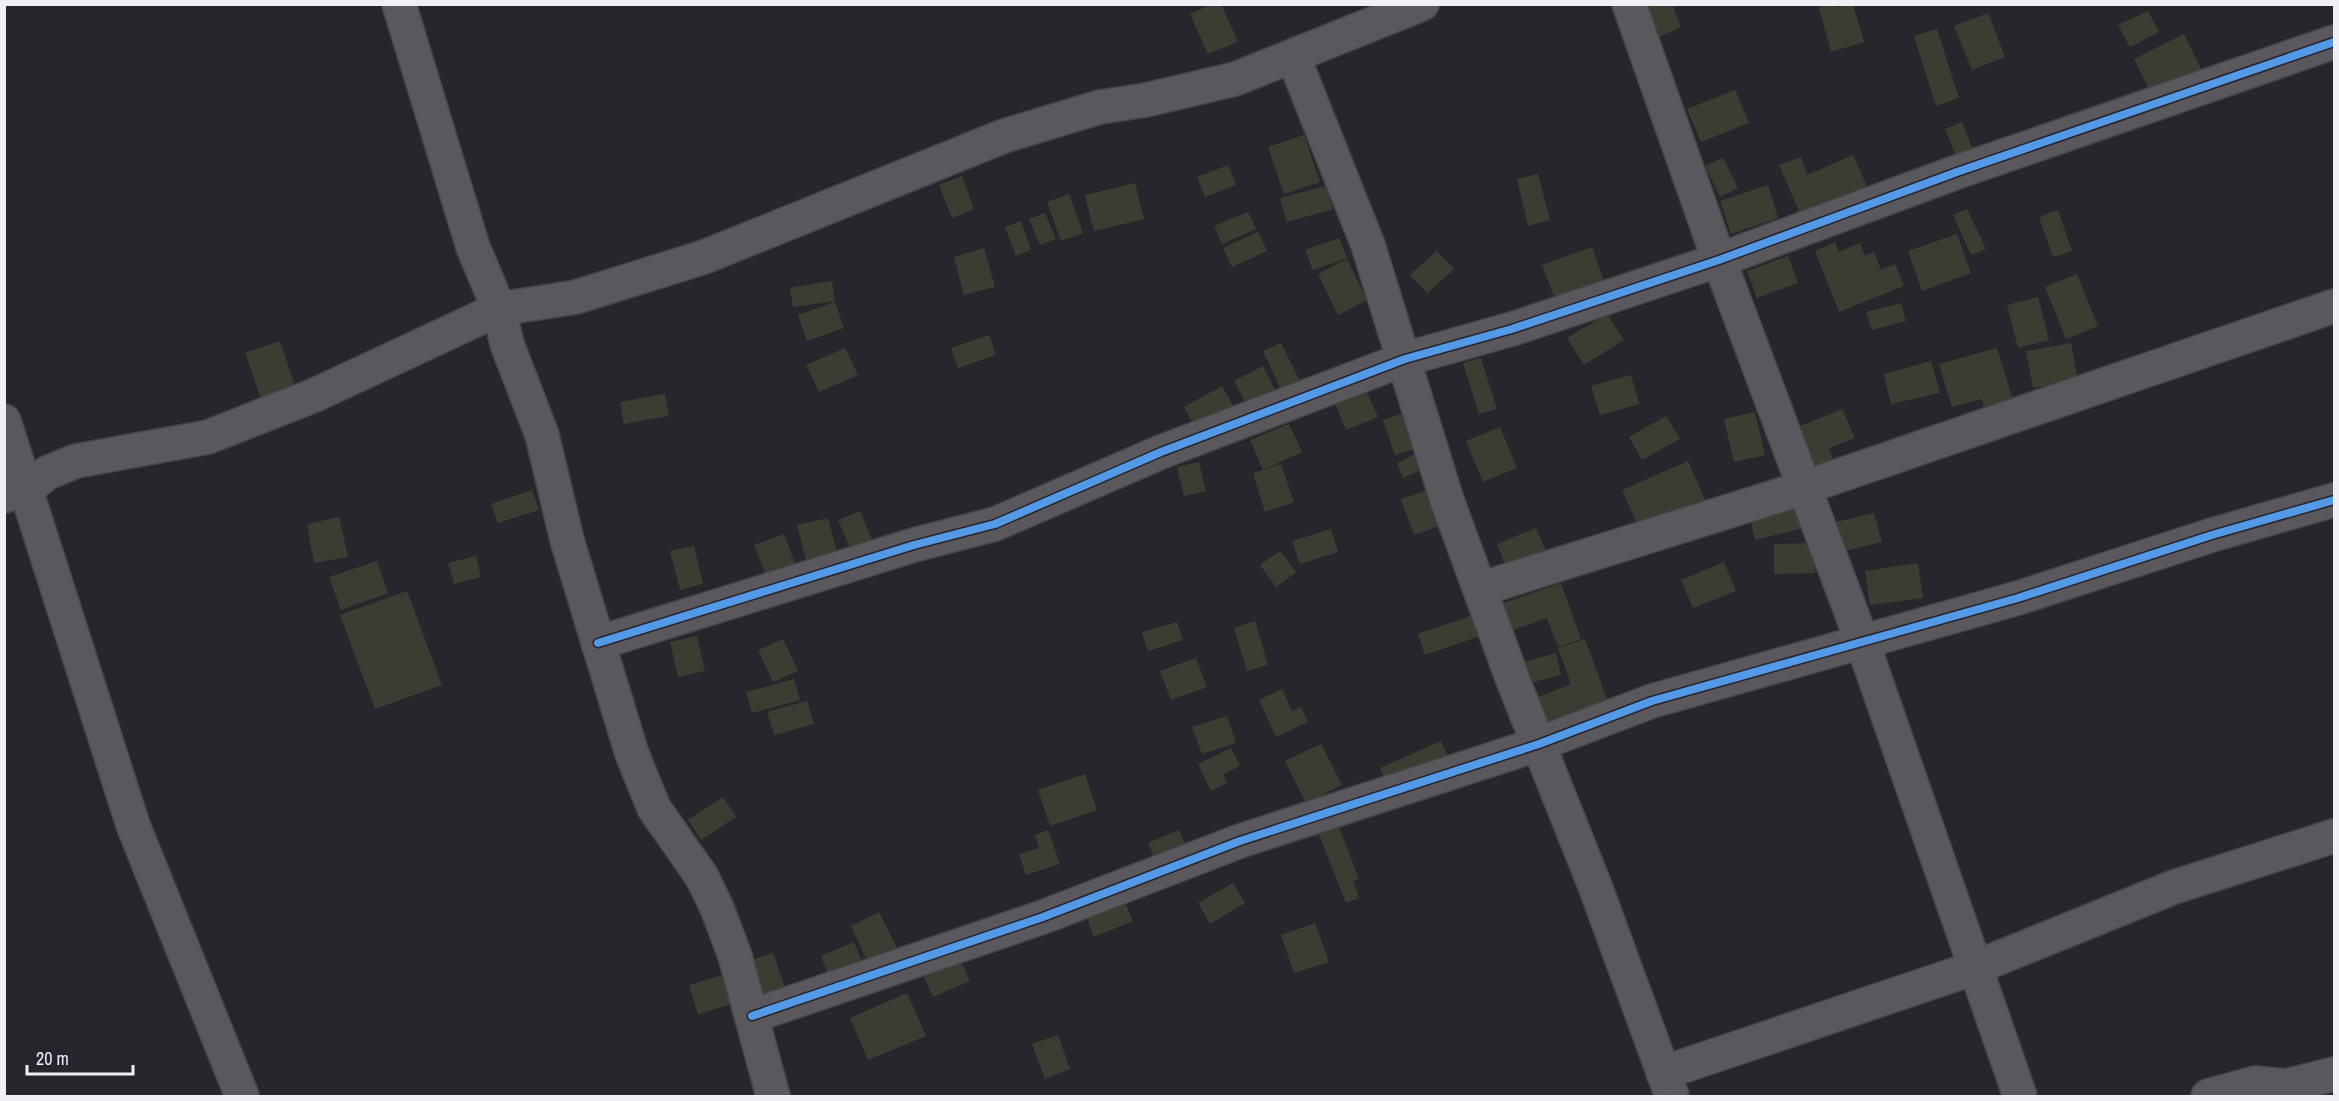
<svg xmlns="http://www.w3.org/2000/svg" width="2339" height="1101" font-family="'Archivo Narrow',sans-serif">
	<rect width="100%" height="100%" fill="#28262c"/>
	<g fill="#3c3d32">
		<path d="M1212 4H1221L1238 42 1208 54 1190 14Z"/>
		<path d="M1646 4H1672L1681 27 1659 37Z"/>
		<path d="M1818 4H1836L1837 7 1853 4 1864 42 1831 52Z"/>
		<path d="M2148 11 2159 32 2130 47 2118 25Z"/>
		<path d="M1988 13 2005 57 1972 70 1954 26Z"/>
		<path d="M1937 29 1959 98 1936 106 1914 36Z"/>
		<path d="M2184 34 2202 71 2152 95 2134 59Z"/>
		<path d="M1735 90 1749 123 1701 142 1687 109Z"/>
		<path d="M1962 122 1973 150 1956 157 1945 129Z"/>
		<path d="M1304 135 1320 182 1284 194 1268 147Z"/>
		<path d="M1853 155 1869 191 1802 218 1779 165 1801 157 1807 175Z"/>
		<path d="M1723 158 1738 188 1720 197 1705 166Z"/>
		<path d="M1228 165 1236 185 1205 197 1197 177Z"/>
		<path d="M1538 174 1550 220 1528 226 1517 179Z"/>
		<path d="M962 176 974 209 952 218 939 185Z"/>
		<path d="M1135 183 1144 219 1094 231 1085 195Z"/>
		<path d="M1768 185 1778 218 1731 234 1720 201Z"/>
		<path d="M1326 186 1333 209 1287 222 1280 198Z"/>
		<path d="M1069 194 1083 233 1061 241 1047 202Z"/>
		<path d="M1967 209 1986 249 1971 255 1953 215Z"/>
		<path d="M2058 210 2072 251 2053 257 2039 217Z"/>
		<path d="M1248 212 1256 229 1222 244 1214 226Z"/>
		<path d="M1045 213 1056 239 1040 245 1029 219Z"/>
		<path d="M1021 221 1031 250 1016 256 1005 227Z"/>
		<path d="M1258 232 1267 251 1232 267 1223 248Z"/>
		<path d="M1957 234 1971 273 1922 291 1908 251Z"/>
		<path d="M1339 238 1347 258 1313 270 1305 250Z"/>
		<path d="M1835 242 1839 252 1860 243 1865 256 1874 252 1881 270 1895 264 1904 286 1839 312 1815 251Z"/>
		<path d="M1592 247 1605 284 1556 302 1542 265Z"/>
		<path d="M984 248 995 287 964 295 954 257Z"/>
		<path d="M1437 251 1454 269 1427 293 1410 275Z"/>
		<path d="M1788 256 1798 283 1757 298 1747 271Z"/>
		<path d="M1347 259 1367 300 1338 315 1318 274Z"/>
		<path d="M2077 274 2098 326 2066 339 2045 287Z"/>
		<path d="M832 281 835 301 793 307 790 288Z"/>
		<path d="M2038 297 2049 340 2018 348 2007 305Z"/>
		<path d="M835 302 844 328 807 341 798 315Z"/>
		<path d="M1901 303 1906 321 1872 330 1866 312Z"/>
		<path d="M1607 314 1624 340 1584 365 1567 338Z"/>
		<path d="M989 335 996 355 958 368 951 348Z"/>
		<path d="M280 341 297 392 263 404 245 353Z"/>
		<path d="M1281 343 1301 383 1282 392 1263 351Z"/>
		<path d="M2071 343 2078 380 2033 388 2026 351Z"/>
		<path d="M845 348 858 375 819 392 806 365Z"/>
		<path d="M1997 348 2013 400 1985 408 1981 399 1952 407 1939 364Z"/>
		<path d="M1481 358 1497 409 1479 414 1463 363Z"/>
		<path d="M1931 361 1940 393 1891 404 1884 374Z"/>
		<path d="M1263 366 1275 390 1247 405 1234 381Z"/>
		<path d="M1631 375 1639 404 1600 415 1591 386Z"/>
		<path d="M1222 386 1236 411 1198 432 1184 407Z"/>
		<path d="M1366 390 1378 417 1346 430 1335 403Z"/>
		<path d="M665 394 669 416 624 424 620 402Z"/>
		<path d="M1842 409 1855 438 1829 448 1834 461 1816 469 1798 427Z"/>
		<path d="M1407 412 1420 447 1395 455 1383 420Z"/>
		<path d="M1755 412 1765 455 1734 462 1724 419Z"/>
		<path d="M1666 416 1680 439 1642 460 1629 437Z"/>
		<path d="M1289 424 1302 452 1263 470 1250 440Z"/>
		<path d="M1500 427 1517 468 1483 482 1466 441Z"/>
		<path d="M1416 454 1423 469 1403 478 1397 463Z"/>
		<path d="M1688 461 1706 502 1640 530 1622 490Z"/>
		<path d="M1199 462 1206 491 1184 496 1177 467Z"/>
		<path d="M1281 464 1294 502 1265 512 1253 473Z"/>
		<path d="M1431 489 1444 524 1414 535 1401 499Z"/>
		<path d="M532 490 539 510 498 523 491 504Z"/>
		<path d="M1798 507 1803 528 1755 540 1750 518Z"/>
		<path d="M860 511 874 544 852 553 838 520Z"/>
		<path d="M1874 513 1882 542 1835 553 1828 524Z"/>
		<path d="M339 517 348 557 314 563 307 524Z"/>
		<path d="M828 518 838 556 807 564 797 525Z"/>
		<path d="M1536 528 1549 558 1509 574 1497 544Z"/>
		<path d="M1331 529 1338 552 1300 564 1292 541Z"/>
		<path d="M784 534 797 569 768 580 754 545Z"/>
		<path d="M1814 543 1815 573 1774 574V544Z"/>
		<path d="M694 546 703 584 680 590 670 551Z"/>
		<path d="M1280 551 1296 572 1276 587 1260 565Z"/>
		<path d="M476 556 481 577 454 584 448 563Z"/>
		<path d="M377 561 388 593 341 610 329 577Z"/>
		<path d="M1724 562 1736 591 1693 608 1681 580Z"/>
		<path d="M1918 563 1923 598 1870 605 1865 571Z"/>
		<path d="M1561 583 1581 639 1558 647 1547 618 1508 632 1498 605Z"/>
		<path d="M407 591 442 685 375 709 340 615Z"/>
		<path d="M1473 615 1480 636 1425 655 1418 634Z"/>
		<path d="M1255 621 1268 665 1247 671 1234 628Z"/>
		<path d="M1177 622 1183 640 1148 651 1142 632Z"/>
		<path d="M697 636 705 671 678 677 670 642Z"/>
		<path d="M783 639 798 671 773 682 758 650Z"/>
		<path d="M1585 639 1608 702 1547 724 1538 697 1571 684 1558 648Z"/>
		<path d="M1556 653 1561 675 1525 684 1520 663Z"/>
		<path d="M1196 658 1207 687 1171 700 1160 671Z"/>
		<path d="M794 679 800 700 752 713 746 692Z"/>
		<path d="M1282 689 1292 711 1301 707 1308 722 1276 737 1259 700Z"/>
		<path d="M807 701 814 724 774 735 767 712Z"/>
		<path d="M1227 716 1236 743 1202 754 1192 727Z"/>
		<path d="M1441 741 1451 763 1390 790 1380 768Z"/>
		<path d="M1321 744 1342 785 1306 803 1285 761Z"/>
		<path d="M1231 748 1240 766 1223 774 1227 783 1211 791 1198 764Z"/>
		<path d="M1085 774 1097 810 1050 826 1038 790Z"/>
		<path d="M723 797 736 817 701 840 688 820Z"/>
		<path d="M1337 822 1359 879 1353 881 1359 898 1346 903 1317 829Z"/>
		<path d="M1048 830 1060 864 1026 875 1019 854 1039 848 1035 835Z"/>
		<path d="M1179 830 1189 853 1158 866 1148 843Z"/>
		<path d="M1233 883 1245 903 1210 924 1198 903Z"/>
		<path d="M1125 902 1133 921 1094 937 1087 918Z"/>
		<path d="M879 912 897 948 868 962 851 926Z"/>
		<path d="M1315 923 1329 962 1294 973 1281 935Z"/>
		<path d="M854 942 863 965 830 979 821 956Z"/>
		<path d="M773 953 787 993 764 1001 750 961Z"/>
		<path d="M958 954 970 981 933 997 921 970Z"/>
		<path d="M726 974 736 1003 698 1014 689 985Z"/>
		<path d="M907 993 926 1036 868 1060 850 1018Z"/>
		<path d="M1058 1035 1070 1069 1045 1079 1032 1044Z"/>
	</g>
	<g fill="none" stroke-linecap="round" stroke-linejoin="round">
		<g stroke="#464549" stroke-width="36">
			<g id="minor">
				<path d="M399 4 473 247 499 309 507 344 542 435 567 540 632 754 654 808 702 877 717 908 735 956 773 1096"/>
				<path d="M1629 4 1719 260 1862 641 2020 1096"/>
				<path d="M1293 56 1368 245 1447 500 1514 683 1595 886 1672 1096"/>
				<path d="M4 421 133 825 242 1096"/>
				<path d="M4 496 27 489 47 473 76 461 208 437 315 395 499 309 576 297 704 257 1004 136 1100 107 1146 100 1235 79 1422 4"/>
				<path d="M1480 589 1803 488 2334 306"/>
				<path d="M598 643 914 545 995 524 1161 452 1405 359 1512 329 1719 260 1957 172 2334 42"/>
				<path d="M752 1016 1043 917 1240 841 1539 744 1652 701 2018 598 2212 535 2334 500"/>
				<path d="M1663 1073 1974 968 2174 887 2334 836"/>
				<path d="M2208 1096 2255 1083 2286 1086 2334 1074"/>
			</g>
		</g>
		<use href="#minor" stroke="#5a585c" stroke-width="33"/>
		<g stroke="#27242e" stroke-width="11">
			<g id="cycleway">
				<path d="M598 643 914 545 995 524 1161 452 1405 359 1512 329 1719 260 1957 172 2334 42"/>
				<path d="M752 1016 1043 917 1240 841 1539 744 1652 701 2018 598 2212 535 2334 500"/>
			</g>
		</g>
		<use href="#cycleway" stroke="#5399e6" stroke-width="8"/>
	</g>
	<rect width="2339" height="1101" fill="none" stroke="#f0eff5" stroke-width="12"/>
	<path d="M27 1065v9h106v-9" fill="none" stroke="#f0eff5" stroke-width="3"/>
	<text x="36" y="1065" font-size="18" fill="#f0eff5" stroke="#27242e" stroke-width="4.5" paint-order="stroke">20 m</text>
</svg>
